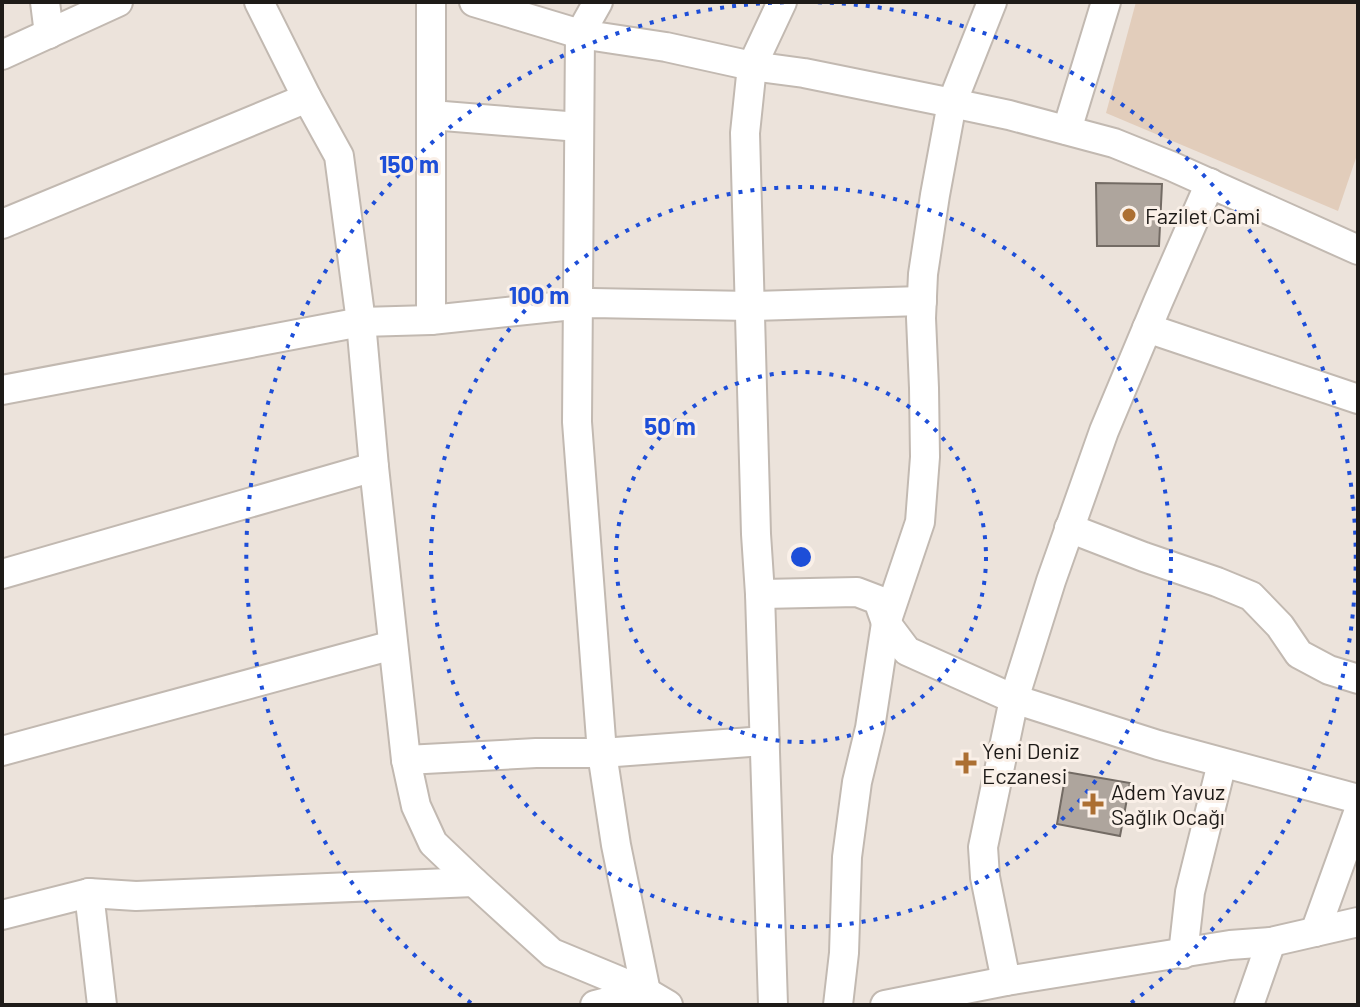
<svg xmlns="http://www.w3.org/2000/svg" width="1360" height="1007" font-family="Barlow,sans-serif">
	<rect width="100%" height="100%" fill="#ece3db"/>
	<path fill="#e2cdbb" d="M1136 2H1358V152L1338 211 1106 113Z"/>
	<g fill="#aea59d" stroke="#736b64" stroke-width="2">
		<path d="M1096 183 1162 184 1159 246H1097Z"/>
		<path d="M1066 772 1130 783 1120 836 1057 824Z"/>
	</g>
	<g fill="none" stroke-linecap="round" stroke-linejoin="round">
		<g stroke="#c2b9b1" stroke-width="32">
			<g id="minor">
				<path d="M45 2 49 34"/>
				<path d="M259 2 307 98 339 156 361 322 374 467 406 760 416 806 433 843 474 882 552 953 646 992 668 1005"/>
				<path d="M474 2 580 34 666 47 752 66 804 73 952 103 1009 115 1114 143 1171 166 1358 250"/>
				<path d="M2 55 118 2"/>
				<path d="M431 115 579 127"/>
				<path d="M1067 130 1106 2"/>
				<path d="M2 224 307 98"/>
				<path d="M431 320V2"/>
				<path d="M1147 328 1358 399"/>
				<path d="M2 390 361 322 431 320 592 303 750 306 922 301"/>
				<path d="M1069 528 1144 557 1217 582 1251 596 1280 626 1299 654 1329 670 1358 679"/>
				<path d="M2 574 374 467"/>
				<path d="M760 594 857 592 878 600 886 623 907 651 1014 699 1158 745 1358 799"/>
				<path d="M2 751 393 645"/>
				<path d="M406 760 536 753H602L765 741"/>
				<path d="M89 893 102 1005"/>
				<path d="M2 915 89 893 136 896 474 882"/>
				<path d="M1315 932 1358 813"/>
				<path d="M1183 954 1190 892 1222 763"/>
				<path d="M1006 981 985 877 983 847 1014 699 1051 581 1104 431 1158 302 1210 183"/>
				<path d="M595 1005 646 992 616 845 602 753 577 422 580 34 598 2"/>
				<path d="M773 1005 760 594 756 534 745 133 752 66 782 2"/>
				<path d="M838 1005 844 953 847 857 857 782 870 728 886 623 920 522 925 457 924 388 921 318 923 274 935 195 952 103 992 2"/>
				<path d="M885 1005 1006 981 1230 945 1271 942 1358 922"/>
				<path d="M1249 1005 1271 942"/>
			</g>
		</g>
		<use href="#minor" stroke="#fff" stroke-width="28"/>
	</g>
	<g fill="none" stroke="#1d4ed8" stroke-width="4" stroke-dasharray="4 8">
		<circle cx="801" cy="557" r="185"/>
		<circle cx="801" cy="557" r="370"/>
		<path d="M471 1003A555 555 0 0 1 796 2M806 2A555 555 0 0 1 1131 1003"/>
	</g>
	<g fill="#ac6f32" stroke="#faf0e8" stroke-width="3">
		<circle cx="1129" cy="215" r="8"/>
		<path d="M962 751h8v8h8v8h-8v8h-8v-8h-8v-8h8z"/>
		<path d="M1089 792h8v8h8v8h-8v8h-8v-8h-8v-8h8z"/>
	</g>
	<g text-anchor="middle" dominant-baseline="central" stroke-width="6" stroke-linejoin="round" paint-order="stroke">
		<g font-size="22" fill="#1e1b18" stroke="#faf0e8" text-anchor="start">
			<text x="1145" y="215">Fazilet Cami</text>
			<text x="982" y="750">Yeni Deniz<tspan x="982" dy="25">Eczanesi</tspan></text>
			<text x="1111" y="791">Adem Yavuz<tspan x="1111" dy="25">Sağlık Ocağı</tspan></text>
		</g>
	</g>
	<circle cx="801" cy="557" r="12" fill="#1d4ed8" stroke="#faf0e8" stroke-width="4"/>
	<g font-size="24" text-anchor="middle" font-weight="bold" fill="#1d4ed8" stroke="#faf0e8" stroke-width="6" stroke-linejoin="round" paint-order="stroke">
		<text x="409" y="173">150 m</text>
		<text x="539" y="304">100 m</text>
		<text x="670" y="435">50 m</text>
	</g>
	<rect width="1360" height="1007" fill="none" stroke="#1e1b18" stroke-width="8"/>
</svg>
